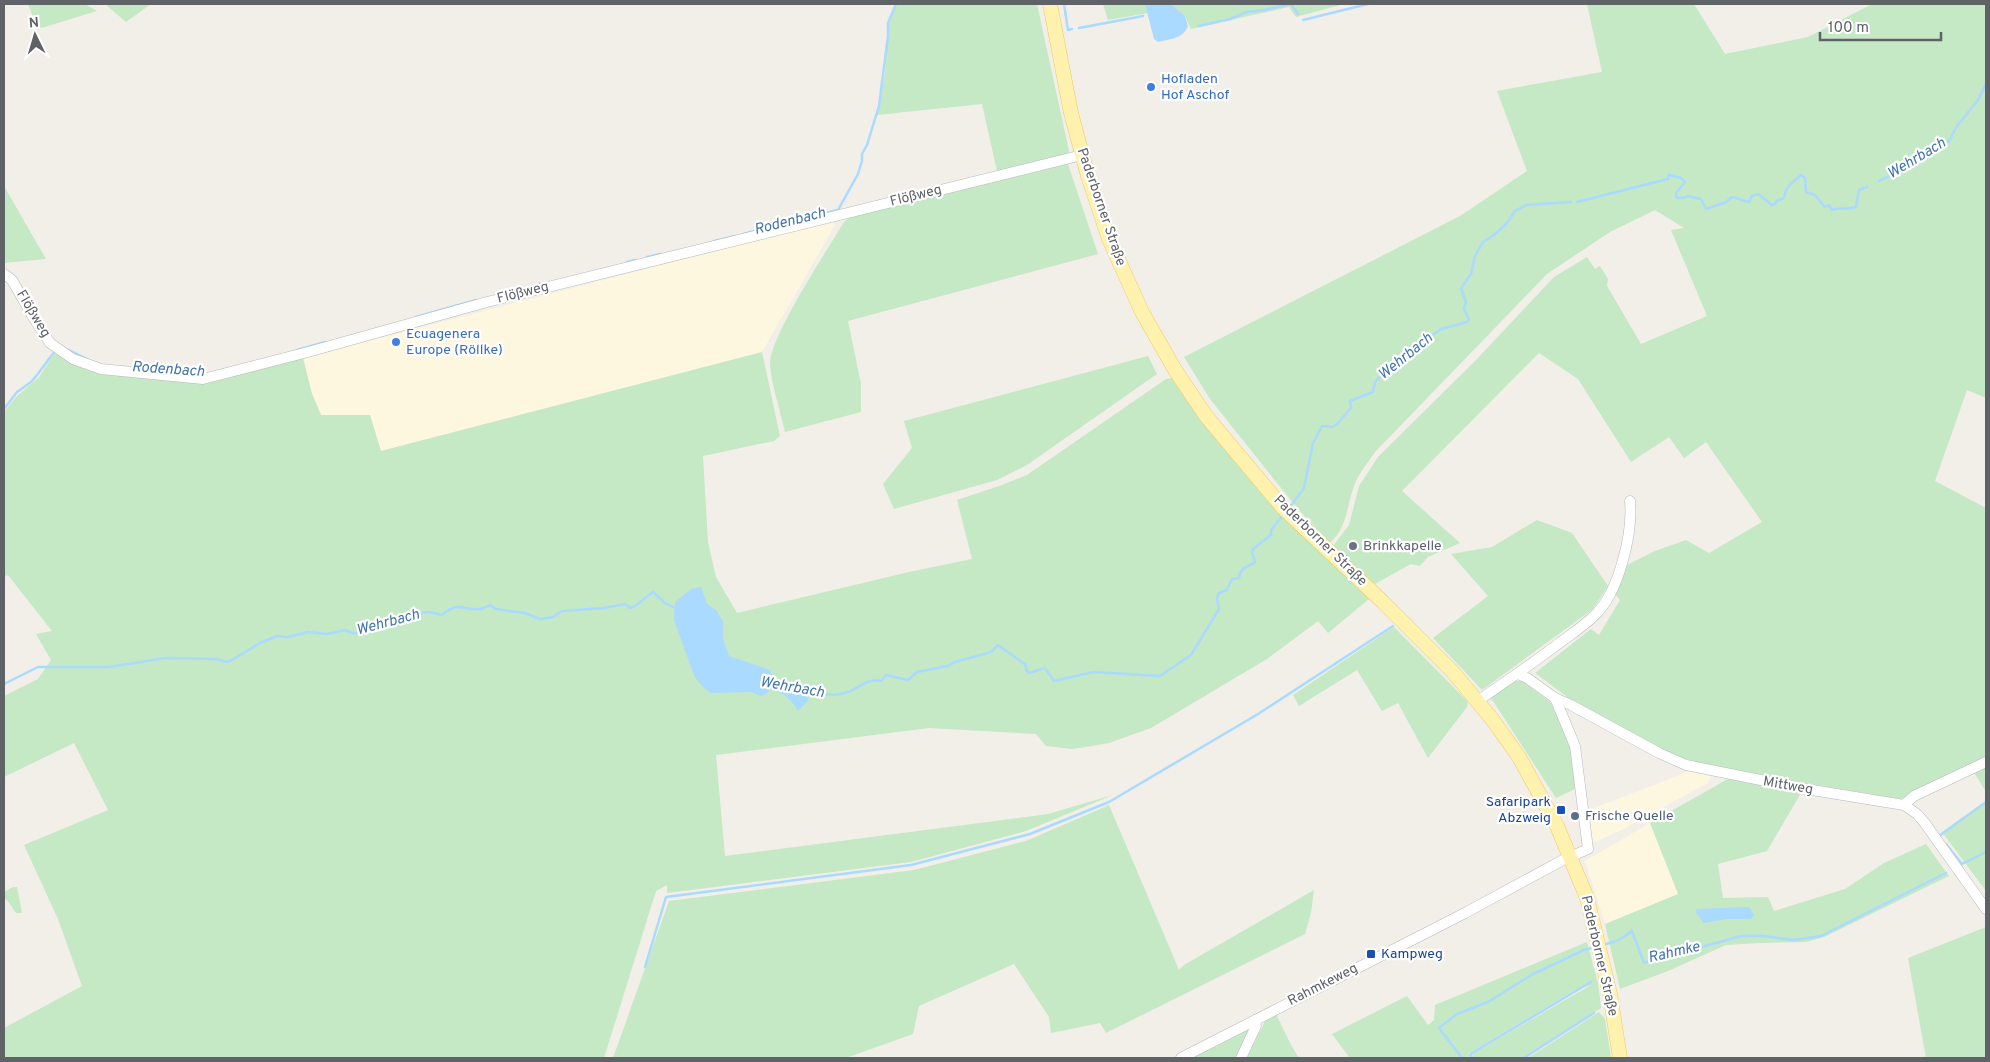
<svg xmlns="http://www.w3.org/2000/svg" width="1990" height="1062" font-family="Overpass,sans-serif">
	<rect width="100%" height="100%" fill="#f1efe8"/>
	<g fill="#fef7e0">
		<path d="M831 221 835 225 762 352 381 451 370 415H321L312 392 303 358Z"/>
		<path d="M1690 771 1711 775 1708 783 1623 829 1593 843 1588 808 1592 809Z"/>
		<path d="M1650 823 1679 894 1605 924 1585 861Z"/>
	</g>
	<g fill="#c5e8c5">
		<path d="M28 4H85L97 11 38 29Z"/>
		<path d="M105 4H151L126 22Z"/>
		<path d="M897 4H1037L1069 151 1067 155 997 171 982 104 877 115 885 74 889 23Z"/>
		<path d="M1103 4H1145L1148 13 1108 20Z"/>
		<path d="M1171 4H1344L1296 17 1289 7 1191 29 1185 16Z"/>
		<path d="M1587 4H1694L1725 54 1808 37 1872 4H1986V398L1967 390 1935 481 1986 508V792L1970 766 1901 799 1716 768 1670 754 1570 699 1535 673 1591 629 1599 635 1620 600 1614 593 1625 566 1655 551 1686 540 1709 553 1762 522 1706 442 1684 458 1669 437 1631 462 1578 379 1539 353 1402 491 1460 543 1428 557 1420 566 1411 564 1375 584 1333 546 1349 525 1359 486 1378 457 1476 360 1554 277 1587 257 1595 269 1600 266 1608 279 1607 286 1641 344 1707 316 1671 230 1684 228 1655 210 1610 232 1547 274 1375 452C1367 464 1357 475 1353 489 1346 510 1347 527 1330 543L1297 508 1210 399 1184 357 1460 216 1527 171 1497 91 1602 72Z"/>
		<path d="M1068 164 1098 254 848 321 861 384V412L785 432C781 413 771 383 770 364 769 338 828 249 844 222L850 217Z"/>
		<path d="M4 186 46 259 4 263Z"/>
		<path d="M762 352 780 436 774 441 703 456 708 542 716 577 737 613 909 572 972 559 957 500 1002 485 1027 475 1166 379 1173 378 1288 519 1369 599 1328 633 1318 621 1267 659 1151 728 1109 743 1073 749 1046 746 1036 734 929 728 716 755 725 856 1048 814 1113 795 1026 831 911 862 667 893V885L656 891 604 1058H4V1028L82 986 58 919 24 845 108 810 74 743 4 777V696L38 679 51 660 36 634 52 631 8 575 4 577V412L16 397 39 377 55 353 72 361 203 383 303 358 312 394 321 415H370L381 451Z"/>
		<path d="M1148 356 1157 374 1027 465 997 480 894 509 883 484 912 448 904 421Z"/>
		<path d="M1537 520 1572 533 1608 586 1593 609 1482 690 1433 638 1488 596 1451 554 1492 547Z"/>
		<path d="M1394 627 1468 702 1467 707 1428 758 1398 703 1382 711 1357 670 1299 706 1293 695Z"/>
		<path d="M1516 681H1523L1551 703 1572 745 1577 788 1556 798 1491 698Z"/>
		<path d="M1728 779 1801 793 1767 851 1718 864 1723 898 1768 897 1774 911 1845 889 1884 863 1926 844 1949 876 1824 937 1806 942 1760 943 1726 945 1668 971 1620 989 1605 924 1678 894 1650 823Z"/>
		<path d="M1986 801V891L1942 832Z"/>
		<path d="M1109 805 1179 970 1184 965 1314 890 1311 913 1305 934 1106 1033 1100 1023 1051 1033 1049 1017 1014 964 919 1006 913 1034 846 1058H613L669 901 914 870 1026 841Z"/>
		<path d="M13 887H17L22 913H16L7 900 4 899V892Z"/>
		<path d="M1986 927V1058H1926L1908 958Z"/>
		<path d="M1587 942 1598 983 1601 1008 1522 1058H1475L1472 1054 1591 985 1575 990 1468 1054 1471 1058H1350L1332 1034 1407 996 1428 1025 1434 1020 1435 1005Z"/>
		<path d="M1599 1012 1605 1019 1611 1058H1528Z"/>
		<path d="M1276 1014 1291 1045 1299 1058H1247L1265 1021Z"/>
		<path d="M1247 1029 1250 1033 1237 1058H1190Z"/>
	</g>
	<g fill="#aadaff">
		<path d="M1145 4H1171L1185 16 1188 26C1183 39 1170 39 1158 42L1154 39Z"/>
		<path d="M701 587 707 604 716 610 723 621V638L729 656 770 670 774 679 806 684 808 701 798 711C791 699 784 693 771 689L766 694 760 696 752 692 711 693 704 688 695 678 674 620 675 602 691 589Z"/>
		<path d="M1747 907 1750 908 1754 915 1751 919H1726L1704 923 1695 912 1697 909Z"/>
	</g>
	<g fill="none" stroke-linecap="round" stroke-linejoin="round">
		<g stroke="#aadaff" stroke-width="2.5">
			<path d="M1064 4 1068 30 1072 29"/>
			<path d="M1303 20 1368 4"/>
			<path d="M1199 26 1230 19 1247 12 1264 10 1291 4 1298 14"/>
			<path d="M1079 28 1143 16"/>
			<path d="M1879 181 1921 160 1949 141 1957 126 1978 100 1986 84"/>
			<path d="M1577 202 1668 179 1669 175 1681 178 1685 182 1676 193 1677 198H1684L1687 196 1701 199 1706 209 1726 202 1732 197 1749 202 1752 196 1758 194 1772 205 1775 204 1777 201 1784 198C1785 187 1793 182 1801 175L1805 178 1806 192 1815 195 1825 207 1829 205 1832 210C1840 207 1848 210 1856 207L1859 190 1867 187"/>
			<path d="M825 213 838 210 858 174 862 161V154L867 145 879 106 888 36V23L896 4"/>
			<path d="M743 234 762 229"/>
			<path d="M714 241 735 236"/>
			<path d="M647 257 660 254"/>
			<path d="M627 262 635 260"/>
			<path d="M496 295 544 283"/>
			<path d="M416 317 476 300"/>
			<path d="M69 350 89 360"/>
			<path d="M297 350 325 342"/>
			<path d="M4 409 17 392 31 382 37 375 55 351"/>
			<path d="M1290 507 1304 488 1313 443 1322 426 1332 427 1337 424 1351 408 1350 401 1373 392 1375 382 1393 364 1441 329 1467 322 1469 319 1464 309 1466 302 1461 288 1471 274 1475 256 1483 242 1494 235 1507 223 1515 211 1526 205 1571 202"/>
			<path d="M4 684 38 667H109L166 658 216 659 227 662 232 660 260 643 277 636 288 637 308 632 327 634 345 630 353 633H359L363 627 391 622 402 616 429 612 442 615C460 600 462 611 479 609 484 609 486 607 490 605L496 609 525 613 540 619 553 617 562 611 604 608 625 604 630 608 635 606 653 592 665 603 677 609"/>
			<path d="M806 691C818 693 832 697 845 693 857 690 868 677 881 681L886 675 908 680 917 672 948 666 955 662 991 652 998 645 1026 665V670L1029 673 1045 668 1054 681 1093 672 1160 676 1191 655 1219 609 1217 598 1219 593 1227 590 1232 579 1239 578C1242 565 1246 569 1255 562L1252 552 1253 549 1271 535V530L1283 515"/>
			<path d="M1939 836 1986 802"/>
			<path d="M1946 844 1962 864 1986 852"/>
			<path d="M1603 945 1619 940 1632 931 1644 963 1741 936H1763L1794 940 1821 936 1946 873"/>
			<path d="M645 967 666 897 911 865 1030 834 1109 802 1258 714 1393 626"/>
			<path d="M1462 1058 1439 1028 1457 1014 1488 1002 1533 974 1584 950 1595 947"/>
			<path d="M1473 1058 1470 1055 1472 1053 1591 982"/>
			<path d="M1524 1058 1594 1013"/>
		</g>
		<g stroke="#b5b8bc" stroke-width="11">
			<g id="minor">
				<path d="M4 274 12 280 33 317 50 343 73 359 101 369 203 379 308 352 487 302 1082 155"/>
				<path d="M1518 674 1527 678 1555 698 1571 705 1659 753 1686 765 1806 789 1904 805 1917 814 1924 822 1986 909"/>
				<path d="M1478 701C1506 681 1535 662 1562 641 1573 633 1585 625 1595 615 1619 592 1633 533 1630 501"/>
				<path d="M1904 805 1914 796 1986 762"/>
				<path d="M1181 1058 1465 913 1563 860 1588 849 1575 746 1555 698"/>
				<path d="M1241 1058 1256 1026 1255 1020"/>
			</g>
		</g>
		<g stroke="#f2c960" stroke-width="15">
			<path id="major" d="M1050 4 1071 113 1088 176 1109 239 1142 312 1175 370 1206 416 1283 508 1383 602 1452 671 1492 719 1519 757 1557 826 1587 898 1610 994 1620 1058"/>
		</g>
		<use href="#minor" stroke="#fff" stroke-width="10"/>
		<use href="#major" stroke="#fff2af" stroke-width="14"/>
	</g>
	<g fill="#3f7fe0" stroke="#fff" stroke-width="2">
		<circle cx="1151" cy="87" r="5"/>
		<circle cx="396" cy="342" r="5"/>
	</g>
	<circle fill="#6b7280" stroke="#fff" stroke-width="2" cx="1353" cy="546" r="5"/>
	<g fill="#1a4fb4" stroke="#fff" stroke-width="2">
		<rect x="1556" y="805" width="10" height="10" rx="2.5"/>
		<rect x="1366" y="949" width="10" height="10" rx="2.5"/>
	</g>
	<circle fill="#5c6f8a" stroke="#fff" stroke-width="2" cx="1575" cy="816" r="5"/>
	<g text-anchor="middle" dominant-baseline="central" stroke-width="4.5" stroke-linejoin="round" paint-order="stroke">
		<g font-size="14" fill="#366cbe" stroke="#fff" text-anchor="start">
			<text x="1161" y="79">Hofladen<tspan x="1161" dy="16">Hof Aschof</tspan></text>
			<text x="406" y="334">Ecuagenera<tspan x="406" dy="16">Europe (Röllke)</tspan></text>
		</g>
		<g font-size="14" fill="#5f6368" stroke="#fff">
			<text transform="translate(916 196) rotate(-14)">Flößweg</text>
			<text transform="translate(1101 207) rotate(71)">Paderborner Straße</text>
			<text transform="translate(523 293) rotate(-14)">Flößweg</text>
			<text transform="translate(33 314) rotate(59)">Flößweg</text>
			<text transform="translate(1320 541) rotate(44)">Paderborner Straße</text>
			<text transform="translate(1788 786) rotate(10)">Mittweg</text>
			<text transform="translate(1599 956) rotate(77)">Paderborner Straße</text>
			<text transform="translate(1323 985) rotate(-27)">Rahmkeweg</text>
		</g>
		<g font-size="14" fill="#5b616d" stroke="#fff" text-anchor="start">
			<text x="1363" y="546">Brinkkapelle</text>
		</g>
		<g font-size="14" fill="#164399" stroke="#fff" text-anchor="end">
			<text x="1551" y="802">Safaripark<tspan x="1551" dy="16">Abzweig</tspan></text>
			<text x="1381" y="954" text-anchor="start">Kampweg</text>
		</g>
		<g font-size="14" fill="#4e5e75" stroke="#fff" text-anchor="start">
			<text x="1585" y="816">Frische Quelle</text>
		</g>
		<g font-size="15" font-style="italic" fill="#4174aa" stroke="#fff">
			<text transform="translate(1917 159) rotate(-31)">Wehrbach</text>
			<text transform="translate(790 222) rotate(-14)">Rodenbach</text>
			<text transform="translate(1406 357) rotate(-39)">Wehrbach</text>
			<text transform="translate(168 370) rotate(4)">Rodenbach</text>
			<text transform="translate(388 623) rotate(-15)">Wehrbach</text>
			<text transform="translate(792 688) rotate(10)">Wehrbach</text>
			<text transform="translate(1674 953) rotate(-13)">Rahmke</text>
		</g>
	</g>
	<rect width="1990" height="1062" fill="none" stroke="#5f6368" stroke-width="10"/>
	<g transform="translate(35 35) rotate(355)" stroke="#ffffff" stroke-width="4" paint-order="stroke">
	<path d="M0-4L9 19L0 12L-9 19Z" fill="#5f6368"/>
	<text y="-8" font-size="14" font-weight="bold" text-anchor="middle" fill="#5f6368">N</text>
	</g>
	<path d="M1820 32v8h121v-8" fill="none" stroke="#5f6368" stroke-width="2.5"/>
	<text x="1828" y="32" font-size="15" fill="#5f6368" stroke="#ffffff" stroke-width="4" paint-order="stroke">100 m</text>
</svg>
